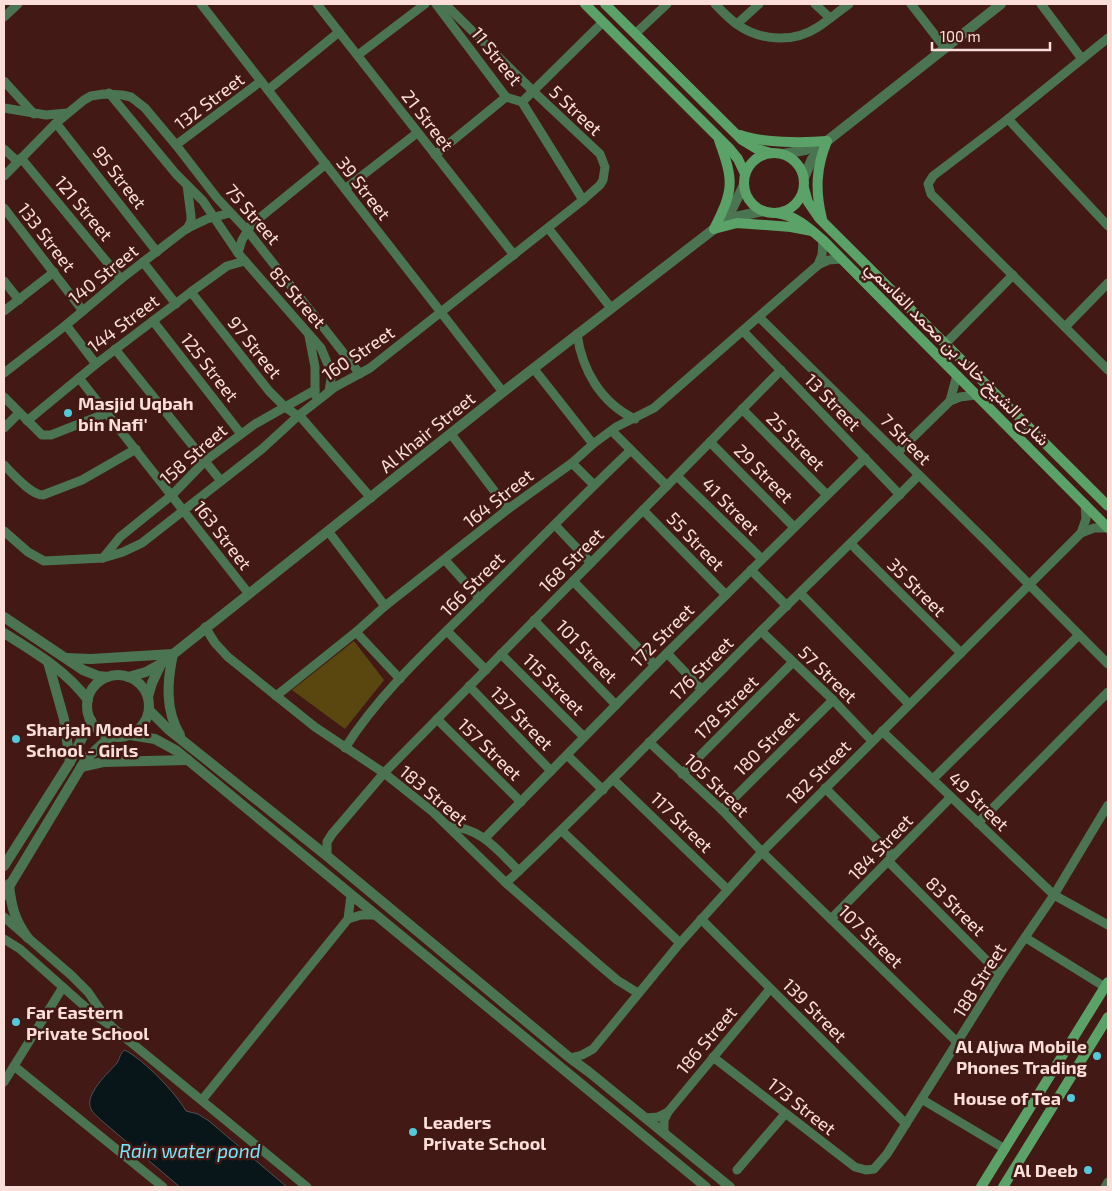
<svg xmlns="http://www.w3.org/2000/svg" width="1112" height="1191" font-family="'Exo 2',Vazirmatn,sans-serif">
	<rect width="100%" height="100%" fill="#421914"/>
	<path fill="#5a470f" d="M354 641 384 680 345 729 292 690Z"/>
	<path fill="#081619" stroke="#515253" d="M125 1050C145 1061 175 1092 186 1111L198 1114 209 1121 287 1187H180L102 1121C98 1117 91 1112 90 1106 87 1092 108 1073 117 1063 120 1058 120 1053 125 1050Z"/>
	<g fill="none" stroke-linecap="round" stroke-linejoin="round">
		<g stroke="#4b7552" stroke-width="9">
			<path d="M201 4 503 392"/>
			<path d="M317 4 514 255"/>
			<path d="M436 4 506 97 522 102 583 200"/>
			<path d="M715 4C722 11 729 19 738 25 761 41 794 43 818 27 829 20 839 11 849 4"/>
			<path d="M815 4 830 18"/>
			<path d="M911 4 945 48"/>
			<path d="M1041 4 1082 59"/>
			<path d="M4 17 18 4"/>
			<path d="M737 24 759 4"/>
			<path d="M635 34 667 4"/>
			<path d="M1108 38 1008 119 933 176 928 184 931 194 1108 370"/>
			<path d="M358 55 425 4"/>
			<path d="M4 81 34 114"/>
			<path d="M268 90 339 32"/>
			<path d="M109 93 176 174 203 201 238 253 321 348 329 367 331 379 329 391"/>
			<path d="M522 102 603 22"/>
			<path d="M4 108 46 115 67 113"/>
			<path d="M1008 119 1108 226"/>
			<path d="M56 123 157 252"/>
			<path d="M176 145 261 81"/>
			<path d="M4 149 18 162"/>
			<path d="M435 155 506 97"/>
			<path d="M21 158 121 279"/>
			<path d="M4 176 56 123 84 100 91 96 104 94 122 95 131 97 145 108 176 145 217 198 247 230 360 374"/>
			<path d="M345 189 417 133"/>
			<path d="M4 208 83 311"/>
			<path d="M548 228 611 308"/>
			<path d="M187 229 191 221V216L187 185"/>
			<path d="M238 253 242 240 251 225 326 164"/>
			<path d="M143 262 176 304"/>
			<path d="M818 265 822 255 823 240"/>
			<path d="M4 281 19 300"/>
			<path d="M191 292 269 391 285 407 298 416"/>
			<path d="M4 311 54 272"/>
			<path d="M759 317 987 542 1108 664"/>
			<path d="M153 321 241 434"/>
			<path d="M66 325 96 364"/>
			<path d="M1065 327 1108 283"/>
			<path d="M743 331 900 495"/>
			<path d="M577 334C582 370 601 403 635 419"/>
			<path d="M309 336 315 367V395"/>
			<path d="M946 343 1013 275"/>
			<path d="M115 349 221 481"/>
			<path d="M534 369 593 444"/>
			<path d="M4 373 66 325 121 279 186 229 207 219 230 213"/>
			<path d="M79 378 249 594"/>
			<path d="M4 397 42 435H51L107 413"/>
			<path d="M950 401 957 375"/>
			<path d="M742 409 827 495"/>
			<path d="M299 415 371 498"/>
			<path d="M27 421 96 364 191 292 227 266 245 261"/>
			<path d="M4 428 19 413"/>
			<path d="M612 431 667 486"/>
			<path d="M451 434 508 509"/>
			<path d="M710 442 794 527"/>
			<path d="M897 453 950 401 960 397 976 395"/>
			<path d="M572 463 594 485"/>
			<path d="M4 465C13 474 31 495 43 495L82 480 136 449"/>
			<path d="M677 476 762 559"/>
			<path d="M643 510 726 595"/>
			<path d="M555 525 591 563"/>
			<path d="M4 531 28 552 44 561 103 558 123 552 142 543 262 449 298 416 335 387 370 368 583 200 600 185 603 180 605 167 600 154 534 92 445 4"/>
			<path d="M328 531 385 606"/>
			<path d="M1081 533 1094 528H1108"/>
			<path d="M851 544 961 653"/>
			<path d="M103 558 120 537 172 495 205 461 255 424 315 390"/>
			<path d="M445 560 480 599"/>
			<path d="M751 570 787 606"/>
			<path d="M573 581 655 665"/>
			<path d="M800 593 909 704"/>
			<path d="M534 620 616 705"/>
			<path d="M205 627 215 643 228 657 315 727 384 773 433 812 506 883 597 963 617 980 638 993"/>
			<path d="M447 631 486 670"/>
			<path d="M761 631 833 700 872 741"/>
			<path d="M356 632 400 679"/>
			<path d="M667 653 702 690"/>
			<path d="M501 654 584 737"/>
			<path d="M469 686 551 771"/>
			<path d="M276 696 356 632 385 606 508 509 572 463 593 444 616 427 654 408 818 265 829 260 841 259"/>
			<path d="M437 719 521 802"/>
			<path d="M882 731 1054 895 1108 925"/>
			<path d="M649 742 722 810 762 852 958 1043"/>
			<path d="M345 748C381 691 434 644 482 596 532 548 580 498 631 450"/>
			<path d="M567 755 603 790"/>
			<path d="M682 774 793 662"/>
			<path d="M613 779 727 889"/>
			<path d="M933 779 1079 635"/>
			<path d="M825 788 893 856"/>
			<path d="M722 810 833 700"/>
			<path d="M978 823 1108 692"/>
			<path d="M448 826C482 828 497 850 519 871"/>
			<path d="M562 831 680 943"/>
			<path d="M485 838 667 653 865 458"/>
			<path d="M327 856V842L332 834 384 773 781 370"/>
			<path d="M888 861 1000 974"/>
			<path d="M506 883C580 814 650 741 722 670 787 604 854 541 919 475"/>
			<path d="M4 917 71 975 88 992 110 1024"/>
			<path d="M348 919 361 915H375"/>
			<path d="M701 919 906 1124"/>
			<path d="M831 919 951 797"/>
			<path d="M1026 938 1105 987"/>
			<path d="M4 939 20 949 91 1012 111 1026 307 1187"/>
			<path d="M713 1057 855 1167 866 1170 874 1169 887 1154 1000 974 1054 895 1108 805"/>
			<path d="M570 1058 582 1055 593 1049 680 943 762 852 1081 533 1086 519 1085 504"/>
			<path d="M14 1066 163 1187"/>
			<path d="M4 1082 63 987"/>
			<path d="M202 1100 348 919 351 895"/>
			<path d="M923 1100 1005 1149"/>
			<path d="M646 1118 658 1117 668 1112"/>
			<path d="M664 1133V1120L668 1112 770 989"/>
			<path d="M737 1170 785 1114"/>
			<path d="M1105 1187 1108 1182"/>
		</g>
		<g stroke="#4b7552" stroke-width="10">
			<path d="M783 154 805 150 821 144"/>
			<path d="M804 178 812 159 827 141 1001 4"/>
			<path d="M721 222 732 209 744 185"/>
			<path d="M4 617 83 670 98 676 108 677"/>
			<path d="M4 633C34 652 66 670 88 700"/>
			<path d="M66 658 91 659 173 654C167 682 165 710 180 735"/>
			<path d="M48 662 64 719 70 762"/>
			<circle cx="118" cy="706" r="31"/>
			<path d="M128 677 146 672 162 663 503 392 714 229 735 217 763 211"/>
			<path d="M148 697 152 683 161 664"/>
			<path d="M149 710 168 729 327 856 570 1058 589 1072 730 1187"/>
			<path d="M130 735 155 739 177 751 706 1187"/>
			<path d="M81 767 103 762 188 760"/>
			<path d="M4 866 70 762 91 720"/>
			<path d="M9 884C11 906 15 921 28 938"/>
			<path d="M4 895 86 759 111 736"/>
		</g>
		<g stroke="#5ba268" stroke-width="10">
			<path d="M585 4 729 148 738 159 745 174"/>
			<path d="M605 4 742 140 757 149 771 153"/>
			<path d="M740 135C762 143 803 143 827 141 816 167 815 191 822 219"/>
			<circle cx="774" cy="183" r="30"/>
			<path d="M804 188 808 202 819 218 1108 506"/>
			<path d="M777 213C796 216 808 227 823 240L1108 528"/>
			<path d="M714 229 737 223 791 227 812 231"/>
			<path d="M714 229C734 189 734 182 719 140"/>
			<path d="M981 1187 1108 982"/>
			<path d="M1003 1187 1108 1017"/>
		</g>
	</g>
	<g fill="#53cadc" stroke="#421914" stroke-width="2">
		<circle cx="68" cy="413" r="5"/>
		<circle cx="16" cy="739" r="5"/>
		<circle cx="16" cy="1022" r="5"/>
		<circle cx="1097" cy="1056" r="5"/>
		<circle cx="1071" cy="1098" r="5"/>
		<circle cx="413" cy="1132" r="5"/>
		<circle cx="1088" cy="1170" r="5"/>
	</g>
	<g text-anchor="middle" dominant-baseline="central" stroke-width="5" stroke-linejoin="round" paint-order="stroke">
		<g font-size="18" fill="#fbded9" stroke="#421914">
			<text transform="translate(497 56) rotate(51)">11 Street</text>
			<text transform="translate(209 101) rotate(-37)">132 Street</text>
			<text transform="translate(576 110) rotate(43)">5 Street</text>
			<text transform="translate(428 120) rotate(52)">21 Street</text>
			<text transform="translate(120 177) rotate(52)">95 Street</text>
			<text transform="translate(364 188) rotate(52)">39 Street</text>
			<text transform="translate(84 208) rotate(50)">121 Street</text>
			<text transform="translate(253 214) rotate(49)">75 Street</text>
			<text transform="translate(47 237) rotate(52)">133 Street</text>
			<text transform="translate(103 274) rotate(-39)">140 Street</text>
			<text transform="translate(298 297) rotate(49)">85 Street</text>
			<text transform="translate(123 323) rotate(-37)">144 Street</text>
			<text transform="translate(255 347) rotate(51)">97 Street</text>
			<text transform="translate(358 353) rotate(-34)">160 Street</text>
			<text transform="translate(958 353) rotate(45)">شارع الشيخ خالد بن محمد القاسمي</text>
			<text transform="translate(210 367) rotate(52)">125 Street</text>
			<text transform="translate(833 402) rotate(46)">13 Street</text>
			<text transform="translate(427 432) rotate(-39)">Al Khair Street</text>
			<text transform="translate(906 439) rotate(45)">7 Street</text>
			<text transform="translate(796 441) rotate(45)">25 Street</text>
			<text transform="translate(193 454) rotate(-41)">158 Street</text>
			<text transform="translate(764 473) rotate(45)">29 Street</text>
			<text transform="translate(498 498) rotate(-38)">164 Street</text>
			<text transform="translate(731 506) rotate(45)">41 Street</text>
			<text transform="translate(223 535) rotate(52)">163 Street</text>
			<text transform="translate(696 541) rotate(46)">55 Street</text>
			<text transform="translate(571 560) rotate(-45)">168 Street</text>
			<text transform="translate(472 584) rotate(-45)">166 Street</text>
			<text transform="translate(917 587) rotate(45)">35 Street</text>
			<text transform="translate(662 635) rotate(-45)">172 Street</text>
			<text transform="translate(587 651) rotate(46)">101 Street</text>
			<text transform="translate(701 668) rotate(-45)">176 Street</text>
			<text transform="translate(828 674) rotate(44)">57 Street</text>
			<text transform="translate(554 684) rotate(45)">115 Street</text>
			<text transform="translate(726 707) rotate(-45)">178 Street</text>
			<text transform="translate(522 718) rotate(46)">137 Street</text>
			<text transform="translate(766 743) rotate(-45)">180 Street</text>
			<text transform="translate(490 749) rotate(44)">157 Street</text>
			<text transform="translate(818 772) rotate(-45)">182 Street</text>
			<text transform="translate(717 785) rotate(44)">105 Street</text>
			<text transform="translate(434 795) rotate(40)">183 Street</text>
			<text transform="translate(979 801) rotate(44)">49 Street</text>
			<text transform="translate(682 822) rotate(44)">117 Street</text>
			<text transform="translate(880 847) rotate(-46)">184 Street</text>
			<text transform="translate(956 906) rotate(45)">83 Street</text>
			<text transform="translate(871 936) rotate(44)">107 Street</text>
			<text transform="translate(979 980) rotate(-58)">188 Street</text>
			<text transform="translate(815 1010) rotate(45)">139 Street</text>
			<text transform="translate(706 1040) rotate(-50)">186 Street</text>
			<text transform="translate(802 1106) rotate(38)">173 Street</text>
		</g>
		<g font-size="18" font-weight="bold" fill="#fbded9" stroke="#421914" text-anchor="start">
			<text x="78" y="403">Masjid Uqbah<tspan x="78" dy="21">bin Nafi'</tspan></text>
			<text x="26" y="729">Sharjah Model<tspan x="26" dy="21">School - Girls</tspan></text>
			<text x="26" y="1012">Far Eastern<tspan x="26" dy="21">Private School</tspan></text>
			<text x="1087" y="1046" text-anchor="end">Al Aljwa Mobile<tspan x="1087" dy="21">Phones Trading</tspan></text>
			<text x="1061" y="1098" text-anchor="end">House of Tea</text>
			<text x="423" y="1122">Leaders<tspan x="423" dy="21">Private School</tspan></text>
			<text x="1078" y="1170" text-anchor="end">Al Deeb</text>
		</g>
		<g font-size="19" font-style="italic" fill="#76e9fb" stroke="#421914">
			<text x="190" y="1150">Rain water pond</text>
		</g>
	</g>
	<rect width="1112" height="1191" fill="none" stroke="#fbded9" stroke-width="10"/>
	<path d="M932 42v8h118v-8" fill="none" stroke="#fbded9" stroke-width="2.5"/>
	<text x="940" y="42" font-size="15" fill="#fbded9" stroke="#421914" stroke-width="4" paint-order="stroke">100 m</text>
</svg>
